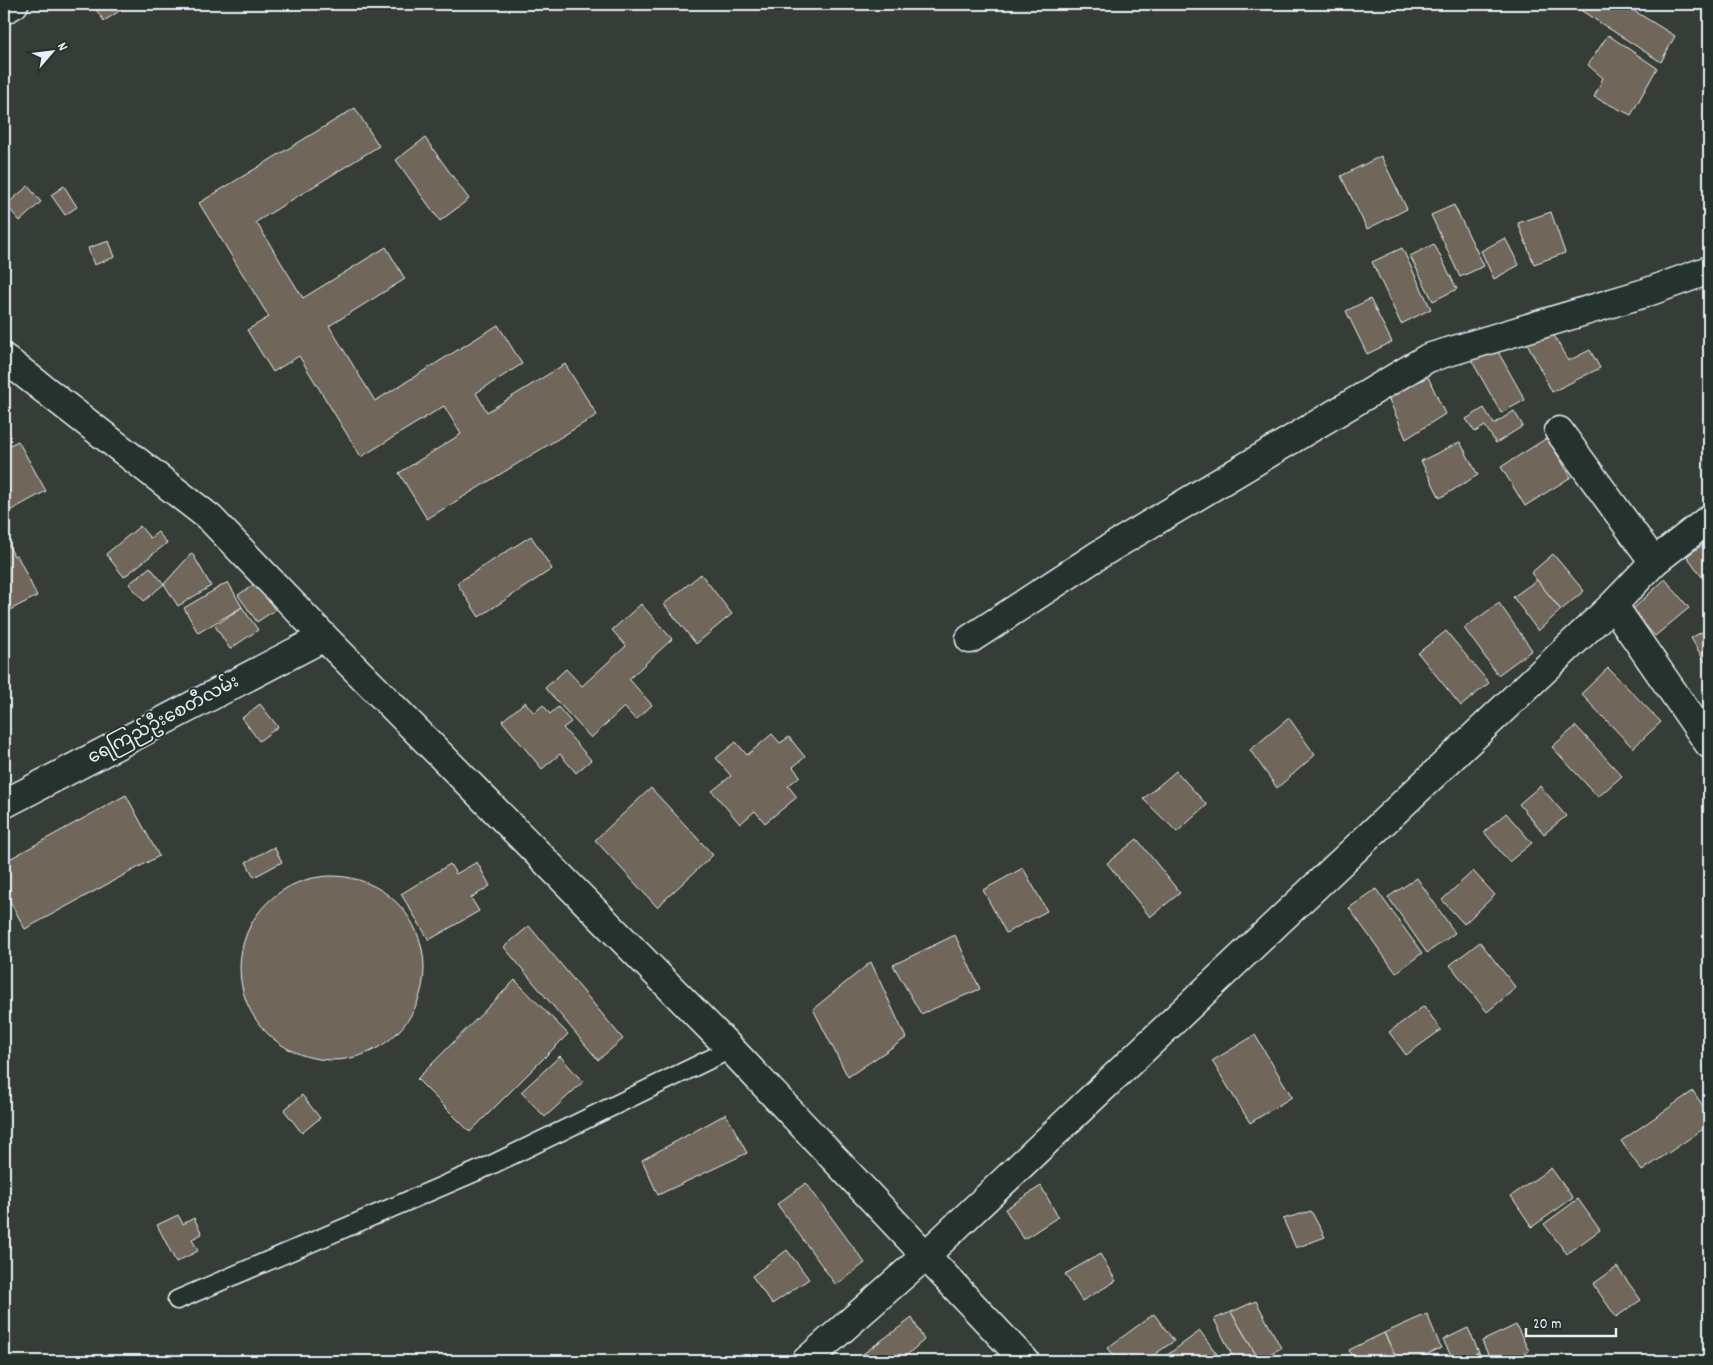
<svg xmlns="http://www.w3.org/2000/svg" width="1713" height="1365" font-family="Dekko,'Noto Sans Myanmar',sans-serif">
	<rect width="100%" height="100%" fill="#353d36"/>
	<filter id="ink" filterUnits="userSpaceOnUse"><feTurbulence type="fractalNoise" baseFrequency=".02" numOctaves="2"/><feDisplacementMap in="SourceGraphic" scale="10" xChannelSelector="R" yChannelSelector="G"/><feConvolveMatrix kernelMatrix="1 2 1 2 8 2 1 2 1" color-interpolation-filters="sRGB"/></filter>
	<g filter="url(#ink)">
		<g fill="#71665a" stroke="#e8f1f8">
			<path d="M92 4H130L104 21Z"/>
			<path d="M1571 4H1623L1675 36 1661 62Z"/>
			<path d="M1608 35 1657 68 1631 115 1594 97 1603 78 1588 65Z"/>
			<path d="M355 108 379 146 256 222 303 298 386 247 405 279 329 326 375 401 498 325 522 364 476 393 487 412 565 364 597 415 427 519 399 473 461 434 444 406 361 457 299 356 273 372 247 330 269 317 199 203Z"/>
			<path d="M425 138 469 199 440 221 396 160Z"/>
			<path d="M1381 156 1407 209 1367 229 1341 176Z"/>
			<path d="M28 186 41 202 20 221 6 205Z"/>
			<path d="M64 186 77 207 65 215 51 195Z"/>
			<path d="M1454 205 1484 266 1460 277 1431 215Z"/>
			<path d="M1551 212 1565 253 1534 264 1518 223Z"/>
			<path d="M1505 238 1519 265 1494 279 1481 251Z"/>
			<path d="M109 241 115 257 94 265 88 248Z"/>
			<path d="M1434 244 1457 289 1433 301 1410 256Z"/>
			<path d="M1402 248 1431 309 1401 324 1372 262Z"/>
			<path d="M1370 299 1392 342 1367 354 1346 311Z"/>
			<path d="M1550 328 1568 361 1590 350 1600 368 1552 392 1526 341Z"/>
			<path d="M1492 341 1525 400 1501 413 1468 354Z"/>
			<path d="M1428 377 1445 414 1406 439 1388 397Z"/>
			<path d="M1484 408 1494 424 1514 411 1523 426 1496 443 1485 426 1475 432 1466 419Z"/>
			<path d="M1547 438 1571 477 1525 506 1501 467Z"/>
			<path d="M18 441 46 491 4 514V448Z"/>
			<path d="M1460 442 1478 475 1440 498 1421 461Z"/>
			<path d="M140 526 150 538 158 532 167 543 124 577 106 554Z"/>
			<path d="M4 536 14 556 17 555 37 596 4 613Z"/>
			<path d="M531 536 552 569 479 617 457 583Z"/>
			<path d="M1702 545 1709 556V587L1687 556Z"/>
			<path d="M192 553 211 586 178 606 164 584Z"/>
			<path d="M1553 554 1584 591 1561 610 1531 573Z"/>
			<path d="M150 567 164 584 144 601 129 584Z"/>
			<path d="M701 574 732 614 696 644 664 604Z"/>
			<path d="M1665 579 1689 608 1655 636 1632 610Z"/>
			<path d="M1537 580 1561 610 1538 631 1513 597Z"/>
			<path d="M228 582 242 607 198 633 184 608Z"/>
			<path d="M256 583 275 610 257 622 238 595Z"/>
			<path d="M1499 603 1532 650 1498 675 1464 628Z"/>
			<path d="M641 604 672 639 629 679 652 705 636 720 624 707 591 738 545 688 566 669 582 686 626 646 612 630Z"/>
			<path d="M242 607 258 630 230 649 215 626Z"/>
			<path d="M1709 628V669L1691 638Z"/>
			<path d="M1446 631 1489 683 1461 706 1418 653Z"/>
			<path d="M1608 668 1661 722 1633 748 1581 694Z"/>
			<path d="M525 702 534 713 543 705 550 714 558 707 571 722 563 728 591 760 576 773 560 754 542 769 502 721Z"/>
			<path d="M260 704 278 727 259 741 242 718Z"/>
			<path d="M1289 718 1315 755 1277 788 1250 750Z"/>
			<path d="M1576 726 1622 776 1598 797 1552 747Z"/>
			<path d="M772 734 780 743 789 737 805 757 793 767 800 776 788 786 797 797 765 823 755 811 740 824 712 791 731 776 716 758 736 742 747 755Z"/>
			<path d="M1176 771 1207 805 1177 832 1143 799Z"/>
			<path d="M1540 786 1566 816 1544 834 1519 804Z"/>
			<path d="M651 788 713 855 657 907 595 840Z"/>
			<path d="M126 795 159 856 25 929 4 890V862Z"/>
			<path d="M1506 813 1532 843 1509 862 1484 832Z"/>
			<path d="M1137 839 1180 893 1150 917 1107 863Z"/>
			<path d="M274 847 282 862 254 877 246 862Z"/>
			<path d="M477 862 490 886 471 898 479 911 429 940 401 894 450 864 456 874Z"/>
			<path d="M1023 868 1047 911 1006 933 983 890Z"/>
			<path d="M1473 871 1495 895 1464 924 1442 900Z"/>
			<circle cx="332" cy="968" r="92"/>
			<path d="M1417 878 1455 933 1427 953 1388 897Z"/>
			<path d="M1376 889 1422 953 1396 973 1349 908Z"/>
			<path d="M529 926 623 1039 598 1060 504 947Z"/>
			<path d="M955 935 980 989 921 1014 893 965Z"/>
			<path d="M1480 942 1516 988 1487 1012 1450 965Z"/>
			<path d="M871 962 906 1038 848 1077 813 1009Z"/>
			<path d="M515 980 568 1034 470 1132 417 1079Z"/>
			<path d="M1424 1006 1441 1030 1406 1055 1389 1032Z"/>
			<path d="M1255 1035 1292 1097 1250 1123 1212 1061Z"/>
			<path d="M560 1056 583 1082 545 1117 521 1092Z"/>
			<path d="M1693 1091 1709 1115V1125L1642 1171 1621 1141Z"/>
			<path d="M302 1095 320 1118 302 1133 284 1110Z"/>
			<path d="M726 1114 747 1153 658 1195 642 1160Z"/>
			<path d="M1551 1168 1573 1198 1532 1227 1511 1196Z"/>
			<path d="M806 1183 865 1263 836 1285 777 1204Z"/>
			<path d="M1041 1186 1058 1217 1024 1239 1005 1209Z"/>
			<path d="M1578 1199 1600 1230 1567 1254 1544 1224Z"/>
			<path d="M1311 1211 1325 1237 1296 1248 1283 1219Z"/>
			<path d="M178 1215 183 1224 194 1218 202 1234 192 1239 198 1251 176 1262 157 1225Z"/>
			<path d="M787 1250 809 1279 772 1304 752 1276Z"/>
			<path d="M1100 1254 1116 1281 1082 1301 1065 1274Z"/>
			<path d="M1617 1267 1641 1300 1616 1317 1593 1284Z"/>
			<path d="M1256 1301 1281 1348 1259 1360 1231 1312Z"/>
			<path d="M1231 1312 1259 1360 1257 1361H1235L1214 1319Z"/>
			<path d="M1154 1314 1174 1341 1145 1361H1117L1107 1348Z"/>
			<path d="M1427 1314 1441 1348 1412 1361H1398L1384 1333Z"/>
			<path d="M912 1318 924 1340 900 1361H858L856 1359Z"/>
			<path d="M1516 1325 1529 1351 1509 1361H1491L1482 1341Z"/>
			<path d="M1468 1328 1479 1352 1461 1361H1454L1443 1340Z"/>
			<path d="M1200 1331 1222 1361H1159Z"/>
			<path d="M1384 1333 1398 1361H1354L1349 1350Z"/>
			<path d="M1479 1352 1484 1361H1461Z"/>
		</g>
		<g fill="none" stroke-linecap="round" stroke-linejoin="round">
			<g stroke="#e8f1f8" stroke-width="21">
				<path id="lane" d="M177 1300 489 1166 731 1049"/>
			</g>
			<g stroke="#e8f1f8" stroke-width="31">
				<g id="street">
					<path d="M4 10 14 4"/>
					<path d="M1559 431 1654 562"/>
					<path d="M1613 605 1709 744"/>
					<path d="M970 639 1100 554 1428 358 1645 293 1709 270"/>
					<path d="M4 804 324 637"/>
					<path d="M806 1361 925 1256 1613 605 1654 562 1709 519"/>
				</g>
			</g>
			<g stroke="#e8f1f8" stroke-width="31">
				<path id="secondary" d="M4 358 210 518 324 637 731 1049 1025 1361"/>
			</g>
			<use href="#lane" stroke="#26332d" stroke-width="18"/>
			<use href="#street" stroke="#26332d" stroke-width="28"/>
			<use href="#secondary" stroke="#26332d" stroke-width="28"/>
		</g>
	</g>
	<g text-anchor="middle" dominant-baseline="central" stroke-width="4" stroke-linejoin="round" paint-order="stroke">
		<g font-size="18" fill="#e8f1f8" stroke="#26332d">
			<text transform="translate(164 721) rotate(-28)">ရေကြည်ဦးစေတီလမ်း</text>
		</g>
	</g>
	<rect width="1713" height="1365" fill="none" stroke="#26332d" stroke-width="20"/>
	<rect x="10" y="10" width="1693" height="1345" fill="none" stroke="#e8f1f8" stroke-width="2" filter="url(#ink)"/>
	<g transform="translate(52 52) rotate(62)" stroke="#26332d" stroke-width="4" paint-order="stroke">
	<path d="M0-4L9 19L0 12L-9 19Z" fill="#e8f1f8"/>
	<text y="-8" font-size="14" font-weight="bold" text-anchor="middle" fill="#e8f1f8">N</text>
	</g>
	<path d="M1526 1328v8h90v-8" fill="none" stroke="#e8f1f8" stroke-width="2.5"/>
	<text x="1533" y="1328" font-size="15" fill="#e8f1f8" stroke="#26332d" stroke-width="4" paint-order="stroke">20 m</text>
</svg>
